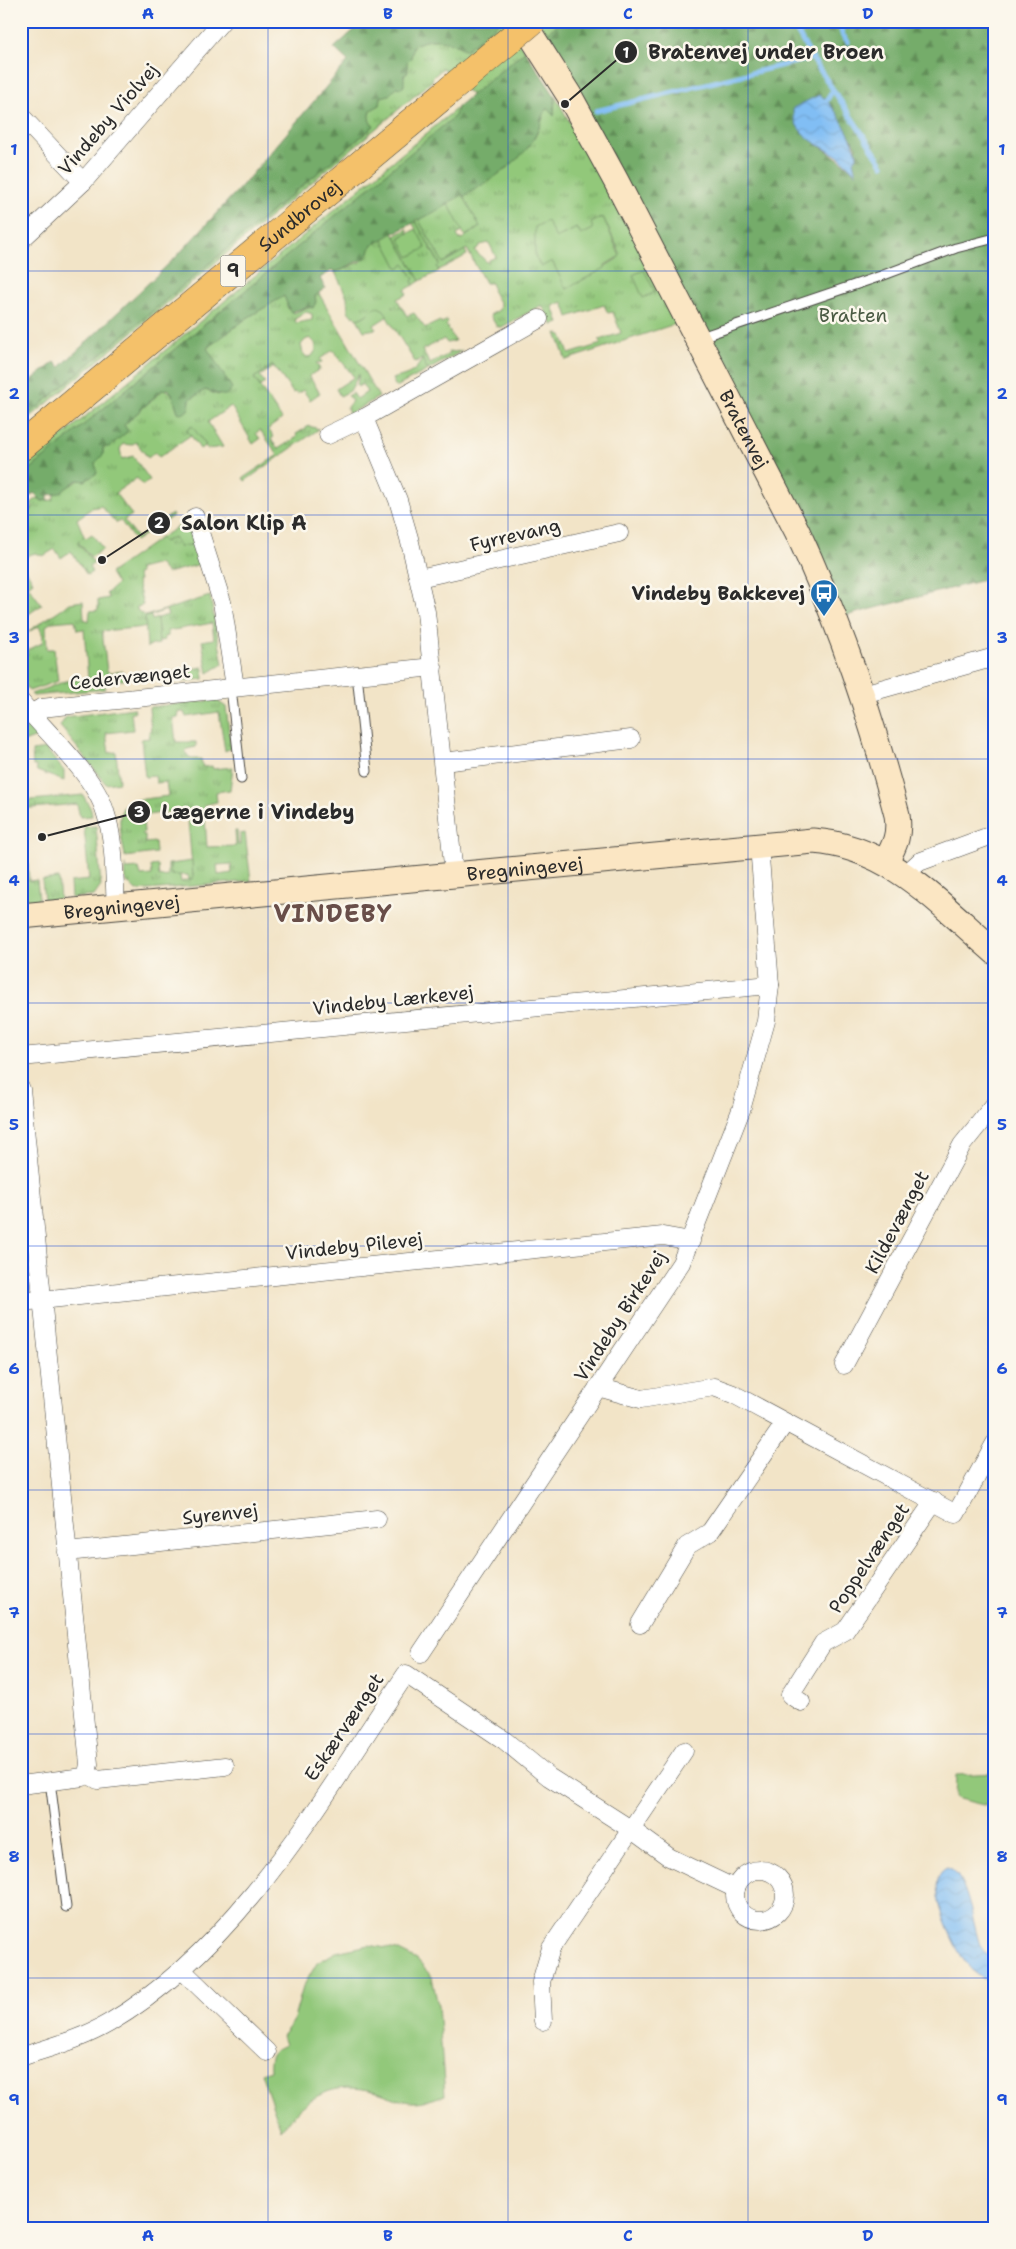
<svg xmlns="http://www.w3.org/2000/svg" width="1016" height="2249" font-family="'Shantell Sans',sans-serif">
	<defs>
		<pattern id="grass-tufts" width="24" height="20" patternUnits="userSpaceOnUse" patternTransform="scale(1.25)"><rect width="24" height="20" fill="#92c87a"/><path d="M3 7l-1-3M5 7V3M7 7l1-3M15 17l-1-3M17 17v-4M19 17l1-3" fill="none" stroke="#77a364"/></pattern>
		<pattern id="forest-firs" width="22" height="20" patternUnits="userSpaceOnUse" patternTransform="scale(1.25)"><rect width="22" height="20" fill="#75ac6a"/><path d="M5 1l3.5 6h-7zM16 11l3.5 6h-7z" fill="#608c57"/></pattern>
		<pattern id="water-waves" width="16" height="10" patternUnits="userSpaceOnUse" patternTransform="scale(1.25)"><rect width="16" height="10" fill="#81bef4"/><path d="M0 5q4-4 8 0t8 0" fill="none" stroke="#70a3d1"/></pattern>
	</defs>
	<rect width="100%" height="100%" fill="#fbf7ec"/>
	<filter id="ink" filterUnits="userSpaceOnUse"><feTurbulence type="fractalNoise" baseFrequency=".02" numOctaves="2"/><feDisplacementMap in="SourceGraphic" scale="10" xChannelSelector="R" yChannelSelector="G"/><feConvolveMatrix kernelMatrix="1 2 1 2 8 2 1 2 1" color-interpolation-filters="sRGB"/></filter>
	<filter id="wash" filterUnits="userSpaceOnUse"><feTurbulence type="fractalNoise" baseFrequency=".0096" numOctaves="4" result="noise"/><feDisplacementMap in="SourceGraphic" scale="20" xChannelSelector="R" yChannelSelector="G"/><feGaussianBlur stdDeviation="1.12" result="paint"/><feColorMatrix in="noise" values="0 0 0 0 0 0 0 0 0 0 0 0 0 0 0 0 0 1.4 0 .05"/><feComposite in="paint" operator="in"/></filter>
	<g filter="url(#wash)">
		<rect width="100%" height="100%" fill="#f2e4c7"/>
		<g fill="url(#grass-tufts)" stroke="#5e7a52" fill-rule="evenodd">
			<path d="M501 21H503L525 51 472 96 443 68 432 78 433 80 391 116 21 425V421L374 126 369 120 371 109 380 105 381 97C395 90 408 78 407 62L411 58 413 46C432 35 448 40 466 50Z"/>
			<path d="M538 21H561L546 34Z"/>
			<path d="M555 96 681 322 566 360 556 333 562 335 569 354 601 344 599 340 621 333 613 312 608 313 604 305 568 317 563 302 553 306 559 323 553 325 542 305 500 328 499 326 497 327 490 315 499 310 500 304 492 290 493 288 491 283H485L467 249 443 263 418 219 448 203 463 231 457 235 460 240 480 227 463 195C487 183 524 159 536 135 540 127 543 117 546 109L548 107 554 115ZM603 217 620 253 617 259 567 289 552 261 556 238 577 228 581 235 594 229 591 223ZM489 243 496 257 489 260 488 263 475 251 480 245Z"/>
			<path d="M457 108 456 116 21 477V470Z"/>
			<path d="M415 220 440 265 437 267 439 271 420 281 395 236 407 229 408 232 399 238 426 248 412 222Z"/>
			<path d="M383 239 398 267 405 263 414 280 412 281 414 285 405 290 407 294 397 299 407 316 414 313 425 328 440 321 441 324 447 320 448 323 446 325 455 341 447 343 444 339 422 350 430 364 449 354 448 352 462 351 428 370 422 359 415 362 382 309C373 307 367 317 357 319L355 316 353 317 348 311 347 297 335 272C345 270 351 265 361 262L371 246Z"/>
			<path d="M318 292 379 397 349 414 347 407 352 401 348 396 353 393 357 399 367 392 362 384 358 387 357 385 359 374 350 391 340 396 336 389 354 377 333 350 320 359 322 362 316 363 320 369 309 376 320 393 310 400 303 390 297 394 295 392 293 393 273 365 254 378 282 419 268 429 274 437 271 439 278 449 297 437 296 434 309 426 319 429 245 481 243 478 278 455 260 430 256 433 260 439 253 444 231 406 208 422 223 447 208 449 187 430 191 435 159 457 155 452 148 458 136 442 131 445 123 444 120 449 122 459 133 456 150 480 143 485 137 478 115 493 132 515 124 520 137 538 172 514 173 516 135 541 120 520 116 523 101 506 92 508 77 519 84 536 78 543 94 563 89 567 92 572 87 575 71 551 61 558 55 549 43 556 36 553 28 555 23 564 33 582 28 586 42 605 21 619V523L33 507 31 503 38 498 42 501 53 500 55 493C60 493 88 474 96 470L95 463 103 455V447L128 431 124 425 164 389 172 393 178 412 189 409 190 399 205 390 218 395 207 348 247 318 284 296 287 301V307L294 313 315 304V296ZM306 312 312 314V320L296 323 295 319ZM310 338 315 343 316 350 312 356 307 357 303 353 301 345 305 340Z"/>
			<path d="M174 537 180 547 194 544 201 564 167 573 159 564 139 569 140 573 137 574 139 580 137 581 143 605 137 607V610L145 616 210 596 223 664 208 673 202 641 214 639 212 623 168 631V636L164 637 165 640 159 641 157 618 168 615 166 610 146 617V627L102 631 107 671 110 673 123 671 124 680H106L105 689 33 696 31 694 66 681 88 679 84 629 77 630 75 620 52 622 46 626 47 649H54L58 681 29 691 21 681V659L28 654 26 651 42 643 43 636 39 626 21 636 70 603 83 601 84 619 89 621 90 611 98 610V600L109 598 106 594 117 584 110 573 160 538 164 542Z"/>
			<path d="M203 667 204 679 173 682 168 675H164V673Z"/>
			<path d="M216 700 226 707 231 748 225 751 219 712 186 717 184 712H179L178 717 173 718 176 742H196V747L187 749 185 752 191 759H201L203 767 212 766 213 769 233 767 230 790 216 792 217 802 204 805 207 847 236 846 235 831H237L238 845H240V834L245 833 251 881 136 891 126 881 125 865 127 869 139 868 141 876 152 875 151 866 158 865 159 877 168 876V864H170L171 875 180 874 181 882 193 878 187 809 148 815 143 821 144 832 142 834 145 835V843L155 842 156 853 125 857C123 839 113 815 128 801L168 796 166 782 156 783 155 776 145 777 141 739 150 738 149 731H151L149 707ZM231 864 232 873 218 875 217 865Z"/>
			<path d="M134 708 135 712H131L133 730 106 733 109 753 116 752 119 782 106 784 60 726 66 717Z"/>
			<path d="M28 727 37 737 21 743V733Z"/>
			<path d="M46 749 64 771V781L37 771 36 766H33L32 751Z"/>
			<path d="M83 795 91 809 92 816 80 817 77 804 21 809V801Z"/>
			<path d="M96 826 101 886 94 896 71 898 70 882 89 880 84 827Z"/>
			<path d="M21 864H28L29 881 37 880 39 899 21 903Z"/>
			<path d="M58 878 60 899 44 900 42 880Z"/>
		</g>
		<g fill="url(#forest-firs)" stroke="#506c4a" fill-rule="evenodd">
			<path d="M364 21 386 23 501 21 466 50C448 40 432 35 413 46L411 58 407 62 408 72 404 75V86L401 88 397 87 389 95 381 97 380 105 371 110 369 120 374 126 21 421V388L55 362 60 367 177 256 247 180 348 61 334 48Z"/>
			<path d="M561 21H995V226L991 233 995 238V577L841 617 552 47 546 34ZM825 97 856 146 857 157 853 161 855 173C837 154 812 146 796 124Z"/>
			<path d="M525 51 555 96 554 116 548 108 546 109C541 123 536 138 526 150 493 188 416 219 371 246 367 263 363 258 352 264 346 268 343 270 334 272L333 270 320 278 325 288 315 296 316 302 313 308 308 307 290 312 284 296 247 318 207 348 232 388 226 395H221L205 390 190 399 189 409 183 414 178 412 172 393 168 389 162 390 124 425 128 431 109 447H103V455L95 463 97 473 85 481 77 480 60 493 48 495V500L42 501 34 493 27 498 32 510 21 523V477L455 116 457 107Z"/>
		</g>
		<g fill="#92c87a" stroke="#5e7a52">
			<path d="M463 195 480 227 465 236 448 203Z"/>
			<path d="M603 217 620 256 605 265V268L566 289 552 261 541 267 535 256V227L547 221 556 238 577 228 581 235 593 229 591 223Z"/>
			<path d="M418 219 443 263 465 250 467 255 439 270 437 267 440 264 415 220Z"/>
			<path d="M416 229 426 248 409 257 399 238Z"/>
			<path d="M393 233 420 281 414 285 412 281 414 279 405 264 398 268 383 239Z"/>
			<path d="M644 270 655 292 643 298 633 275Z"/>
			<path d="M378 307 384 310 388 316 374 325 376 329 364 331 357 319C369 316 370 309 378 307Z"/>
			<path d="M422 359 428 370 396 387 392 379C406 375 415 374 422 359Z"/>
			<path d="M273 365 279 374 273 367 260 376 265 383 260 386 254 378Z"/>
			<path d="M192 426 206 445 200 449 187 430Z"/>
			<path d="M179 526 189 530 194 544 180 547 174 537 164 542 160 538Z"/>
			<path d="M92 534 103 549 91 557 78 542 84 536 86 538Z"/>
			<path d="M151 616 152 620 157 618 159 644 148 646 147 648 145 617Z"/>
			<path d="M192 861 193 878 189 880 188 875H171L170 864Z"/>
			<path d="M995 1773V1808L955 1798 956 1775Z"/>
			<path d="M369 1945 397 1950 417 1960 432 1977 438 2006 445 2095C435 2098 424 2102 415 2102 403 2103 388 2095 377 2092 333 2080 307 2096 281 2130L261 2073 270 2070C269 2056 272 2050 285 2045L282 2036 293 2022 303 1987 317 1963 336 1952Z"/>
		</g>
		<g fill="url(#water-waves)" stroke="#567490">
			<path d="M819 95C830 97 858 146 857 157L853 161 856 174C851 168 845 162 839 157 821 145 792 136 793 108Z"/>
			<path d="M947 1868C967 1872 973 1926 980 1945 983 1952 990 1957 995 1963V1988C987 1979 975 1975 968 1966 956 1951 920 1879 947 1868Z"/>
		</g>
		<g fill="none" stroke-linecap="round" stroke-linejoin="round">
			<g stroke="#81bef4" stroke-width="5">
				<path d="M839 21 842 34 848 42"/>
				<path d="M812 58 883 165"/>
				<path d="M827 100 833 90"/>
				<path d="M596 111 812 58 791 21"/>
			</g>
		</g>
	</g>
	<g filter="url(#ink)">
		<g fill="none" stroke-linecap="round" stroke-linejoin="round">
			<g stroke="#494742" stroke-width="11">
				<g id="lane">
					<path d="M698 338 881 276 956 248 995 238"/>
					<path d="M357 674 367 771"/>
					<path d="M231 688 241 779"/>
					<path d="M50 1781 66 1907"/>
				</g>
			</g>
			<g stroke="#494742" stroke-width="19">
				<g id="street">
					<path d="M21 116 83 182"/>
					<path d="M21 240 83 182 222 21"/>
					<path d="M328 435 364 418"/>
					<path d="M195 517 222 602 235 687"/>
					<path d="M419 578 619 533"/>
					<path d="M860 695 995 657"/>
					<path d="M21 702C46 732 94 775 105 811 115 841 114 876 116 907"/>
					<path d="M31 714 41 708 433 667"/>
					<path d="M443 762 631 739"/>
					<path d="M454 874 426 612 409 538 398 500 364 418 539 319"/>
					<path d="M905 875 919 862 995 834"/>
					<path d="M21 1057 770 985"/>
					<path d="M21 1089 89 1764 87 1774 83 1777 21 1785"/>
					<path d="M21 1302 663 1236 691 1241"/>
					<path d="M844 1365 962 1145 995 1104"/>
					<path d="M598 1387 641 1399 714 1387 733 1394 956 1514 995 1443"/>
					<path d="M67 1552 377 1519"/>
					<path d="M640 1624 687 1546 710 1532 785 1423"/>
					<path d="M421 1653 681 1263 741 1110 766 1021 770 985 759 845"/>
					<path d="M801 1702 790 1695 823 1643 845 1631 934 1501"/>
					<path d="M87 1774 98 1780 225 1766"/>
					<circle cx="760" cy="1895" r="25"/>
					<path d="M182 1970 267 2052"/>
					<path d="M543 2021 541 1982 551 1948 684 1751"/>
					<path d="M21 2057C51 2047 82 2039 109 2023 240 1946 323 1797 406 1674L504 1740 549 1777 632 1830 669 1857 736 1889"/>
				</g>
			</g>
			<g stroke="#494742" stroke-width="27">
				<g id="secondary">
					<path id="s1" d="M522 21 569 95 616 181 797 531C839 621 872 719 897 815 900 834 895 845 886 861"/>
					<path id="s2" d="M21 916 813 841C890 846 939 904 995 952"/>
				</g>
			</g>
			<g stroke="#494742" stroke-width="29">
				<g id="primary">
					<path id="s3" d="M21 447 445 94"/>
				</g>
			</g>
			<use href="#lane" stroke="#fff" stroke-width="9"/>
			<use href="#street" stroke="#fff" stroke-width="18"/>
			<use href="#secondary" stroke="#fbe6c3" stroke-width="25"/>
			<use href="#primary" stroke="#f4c16a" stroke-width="28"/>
			<g stroke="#494742" stroke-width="29" stroke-linecap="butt">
				<path id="primary-bridge" d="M445 94 532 21"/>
			</g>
			<use href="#primary-bridge" stroke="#f4c16a" stroke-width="28"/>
		</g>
	</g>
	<path fill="none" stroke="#1d4ed8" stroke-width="1" stroke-opacity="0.55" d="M268 21V2228M508 21V2228M748 21V2228M21 271H995M21 515H995M21 759H995M21 1003H995M21 1246H995M21 1490H995M21 1734H995M21 1978H995"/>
	<defs>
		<g id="bus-pin" transform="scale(1.4375)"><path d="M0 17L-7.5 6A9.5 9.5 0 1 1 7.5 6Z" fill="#1f6fb2" stroke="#fbf7ec"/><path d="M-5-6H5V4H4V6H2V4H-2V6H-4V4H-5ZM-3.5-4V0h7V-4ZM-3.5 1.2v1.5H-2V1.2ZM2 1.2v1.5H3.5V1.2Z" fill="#fff"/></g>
	</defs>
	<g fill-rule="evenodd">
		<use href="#bus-pin" x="824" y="593"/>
	</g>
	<g text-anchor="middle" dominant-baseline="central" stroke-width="5" stroke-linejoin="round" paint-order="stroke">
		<rect fill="#fbf7ec" stroke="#696865" stroke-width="1" x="220.5" y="255.5" width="25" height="31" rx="4"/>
		<g font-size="18" font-weight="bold" fill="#2b2b2b">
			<text x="233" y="271">9</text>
		</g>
		<g font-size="19" fill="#2b2b2b" stroke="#fbf7ec">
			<text transform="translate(108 119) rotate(-49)">Vindeby Violvej</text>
			<text stroke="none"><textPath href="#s3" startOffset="362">Sundbrovej</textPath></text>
			<text stroke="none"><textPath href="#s1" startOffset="465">Bratenvej</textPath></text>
			<text transform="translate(515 535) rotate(-13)">Fyrrevang</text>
			<text transform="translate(130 677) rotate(-6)">Cedervænget</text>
			<text stroke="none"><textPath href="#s2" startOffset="506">Bregningevej</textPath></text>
			<text stroke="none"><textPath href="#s2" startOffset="101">Bregningevej</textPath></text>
			<text transform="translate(393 1000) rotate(-6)">Vindeby Lærkevej</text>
			<text transform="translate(897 1222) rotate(-62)">Kildevænget</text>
			<text transform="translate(354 1246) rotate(-6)">Vindeby Pilevej</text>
			<text transform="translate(620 1316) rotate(-57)">Vindeby Birkevej</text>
			<text transform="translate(220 1514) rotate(-6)">Syrenvej</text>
			<text transform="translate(869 1558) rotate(-56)">Poppelvænget</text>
			<text transform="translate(344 1727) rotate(-56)">Eskærvænget</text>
		</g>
		<g font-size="19" fill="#4a5a43" stroke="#fbf7ec">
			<text x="853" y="315">Bratten</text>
		</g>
		<g font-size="19" font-weight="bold" fill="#2b2b2b" stroke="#fbf7ec" text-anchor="end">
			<text x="805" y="593">Vindeby Bakkevej</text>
		</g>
		<g font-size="24" font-weight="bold" letter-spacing="1" fill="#694e49" stroke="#fbf7ec">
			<text x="333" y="914">VINDEBY</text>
		</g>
	</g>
	<path fill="none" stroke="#2b2b2b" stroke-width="2" d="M565 104L626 52M102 560L159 523M42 837L139 812"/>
	<g fill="#2b2b2b" stroke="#fbf7ec" stroke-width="2">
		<circle cx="565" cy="104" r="5"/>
		<circle cx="102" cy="560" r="5"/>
		<circle cx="42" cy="837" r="5"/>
		<circle cx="626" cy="52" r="12"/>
		<circle cx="159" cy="523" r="12"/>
		<circle cx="139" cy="812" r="12"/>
	</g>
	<g font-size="15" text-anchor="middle" font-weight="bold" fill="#fff">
		<text x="626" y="58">1</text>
		<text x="159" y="528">2</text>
		<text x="139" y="817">3</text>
	</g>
	<g font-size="20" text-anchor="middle" font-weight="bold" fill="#2b2b2b" stroke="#fbf7ec" stroke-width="5" stroke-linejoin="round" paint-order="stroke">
		<text x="766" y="59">Bratenvej under Broen</text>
		<text x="244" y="530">Salon Klip A</text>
		<text x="258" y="819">Lægerne i Vindeby</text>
	</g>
	<rect width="1016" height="2249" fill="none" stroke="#fbf7ec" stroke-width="55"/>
	<rect x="28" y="28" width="960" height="2194" fill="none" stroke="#1d4ed8" stroke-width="2"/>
	<g font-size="16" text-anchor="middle" font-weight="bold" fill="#1d4ed8">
		<text x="148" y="19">A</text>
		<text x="388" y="19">B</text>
		<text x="628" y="19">C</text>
		<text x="868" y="19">D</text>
		<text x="14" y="155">1</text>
		<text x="1002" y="155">1</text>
		<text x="14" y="399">2</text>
		<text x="1002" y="399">2</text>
		<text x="14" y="643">3</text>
		<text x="1002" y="643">3</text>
		<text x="14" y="886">4</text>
		<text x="1002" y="886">4</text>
		<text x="14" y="1130">5</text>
		<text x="1002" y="1130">5</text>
		<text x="14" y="1374">6</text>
		<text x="1002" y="1374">6</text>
		<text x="14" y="1618">7</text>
		<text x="1002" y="1618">7</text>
		<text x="14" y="1862">8</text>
		<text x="1002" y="1862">8</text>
		<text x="14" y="2105">9</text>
		<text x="1002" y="2105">9</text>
		<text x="148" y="2241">A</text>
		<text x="388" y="2241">B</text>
		<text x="628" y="2241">C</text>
		<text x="868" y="2241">D</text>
	</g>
</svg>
